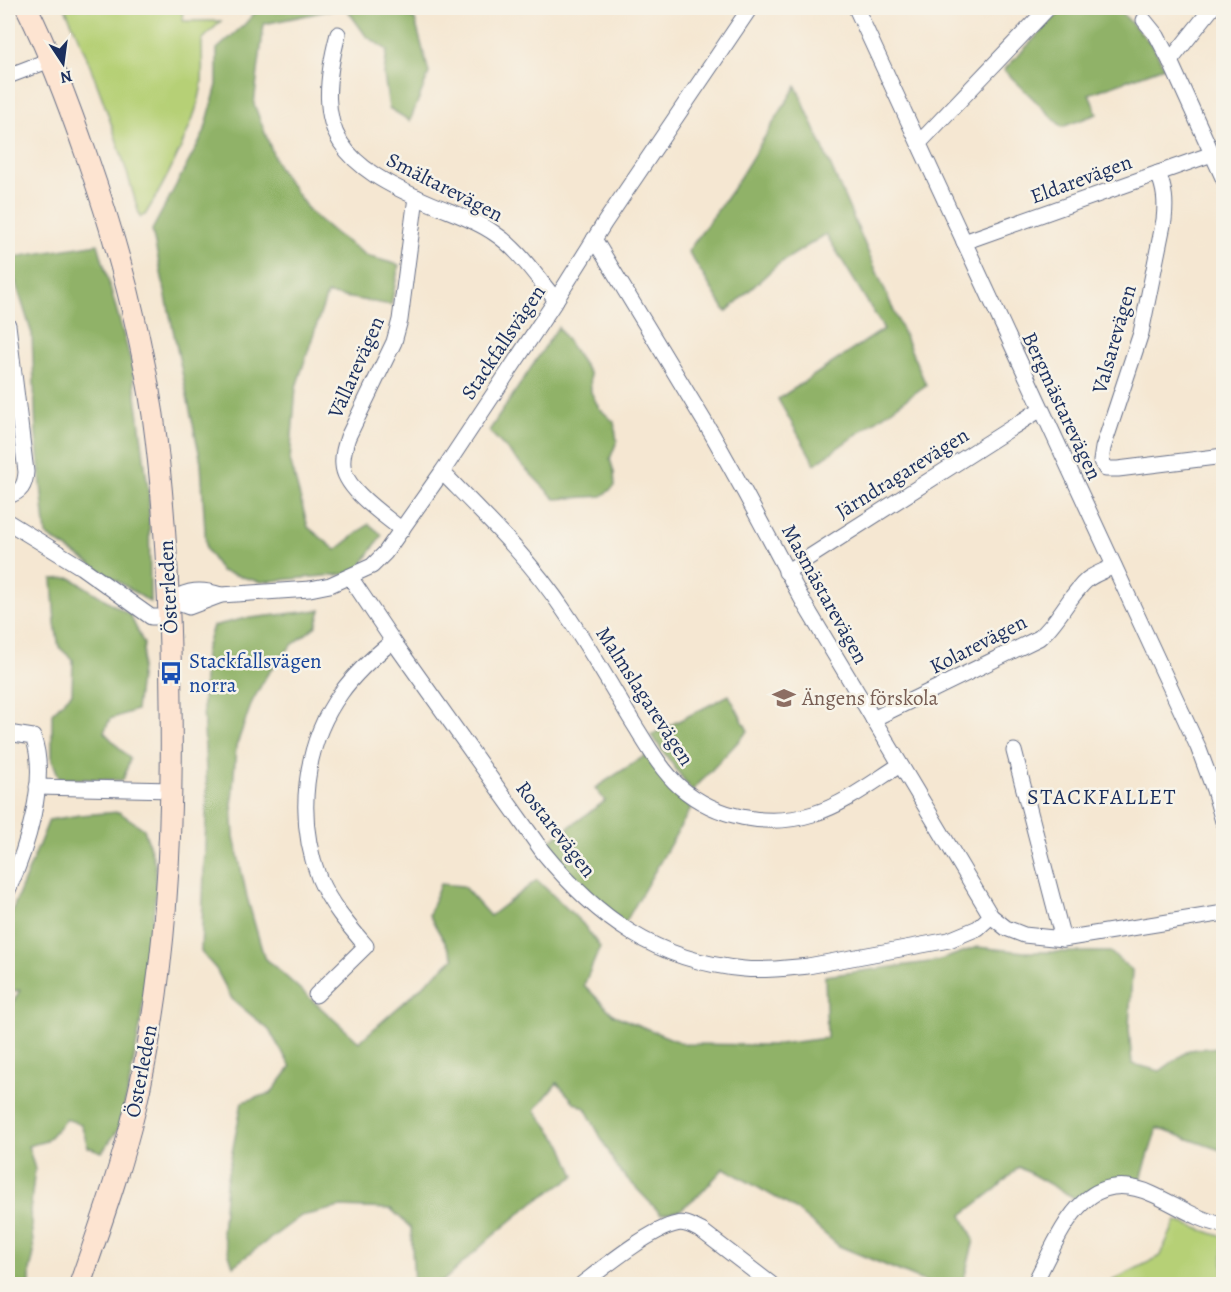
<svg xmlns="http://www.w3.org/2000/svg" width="1231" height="1292" font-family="Alegreya,serif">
	<rect width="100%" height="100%" fill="#f7f3e8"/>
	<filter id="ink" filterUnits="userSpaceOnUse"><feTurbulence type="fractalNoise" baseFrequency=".0167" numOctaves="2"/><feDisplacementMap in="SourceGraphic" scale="12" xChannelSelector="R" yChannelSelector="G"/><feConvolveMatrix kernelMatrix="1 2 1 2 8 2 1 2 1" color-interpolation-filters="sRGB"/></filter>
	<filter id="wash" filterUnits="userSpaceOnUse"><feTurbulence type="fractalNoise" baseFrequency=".008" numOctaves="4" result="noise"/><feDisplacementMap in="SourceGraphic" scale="24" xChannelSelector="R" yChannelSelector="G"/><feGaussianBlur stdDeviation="1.35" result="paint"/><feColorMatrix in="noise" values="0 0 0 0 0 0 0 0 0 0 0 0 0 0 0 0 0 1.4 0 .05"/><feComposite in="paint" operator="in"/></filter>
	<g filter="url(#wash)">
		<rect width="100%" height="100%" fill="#f5e7d2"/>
		<g fill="#b6d076" stroke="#68806a" stroke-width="1.5">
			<path d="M65 8H182L183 21H221L202 40C202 54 203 68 202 82 199 117 164 185 145 215L140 217C120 146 97 75 65 8Z"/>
			<path d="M1176 1221 1223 1237V1284H1111L1113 1280 1159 1257Z"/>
		</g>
		<g fill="#90b267" stroke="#567062" stroke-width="1.5">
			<path d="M259 8H342L264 24 254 104 278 167 310 212 336 234 367 256 399 265 391 305 327 294 296 387 290 460 308 527 336 550 369 524 382 535 356 573 260 582 221 571 206 549 201 462 152 230 204 133 217 85V49L244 25Z"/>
			<path d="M346 8H396L415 20 429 73 410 121 389 108 384 75 387 50 366 36Z"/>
			<path d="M1064 8H1113L1124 15 1153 46 1164 67 1089 94 1097 114 1062 127 1004 70Z"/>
			<path d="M796 86 926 385 815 464 778 399 884 329 826 234 777 265 726 312 688 251 732 190Z"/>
			<path d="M98 244 132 365 149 496 150 602 46 535 36 434 32 334 8 258Z"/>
			<path d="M558 327 590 374 591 392 599 408 614 422 617 441 610 459 614 472 615 486 602 496 555 499 489 431Z"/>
			<path d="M71 578 130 615 144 644 136 710 110 719 104 732 130 759 123 780 59 778 52 759V713L72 693 73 660 59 647 55 624 52 579Z"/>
			<path d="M321 610 316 626 291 646 267 675 252 702 236 747 232 802 234 837 247 897 264 957 359 1042 454 958 429 915 440 884 463 886 490 916 537 880 583 924 600 947 584 985 614 1015 684 1044 771 1045 827 1038 825 976 937 961 977 947 1024 952H1110L1132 970 1129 1028 1132 1064 1160 1071 1189 1050 1219 1047 1223 1051V1151L1157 1128 1140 1182 1113 1181 1091 1190 1076 1199 1019 1167 997 1188 962 1215 974 1240 964 1279 955 1284H931L839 1246 794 1208 724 1168 701 1193 680 1210 661 1214 618 1169 585 1108 574 1102 557 1083 535 1110 562 1145 575 1176 535 1201 489 1239 440 1284H414L411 1228 391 1209 341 1207 301 1216 233 1266 222 1233 226 1183 242 1102 271 1093 291 1067 269 1030 232 999 216 969 201 952 207 793 203 706 205 652 213 626 242 619Z"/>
			<path d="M729 695 748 731 692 791 651 735Z"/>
			<path d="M646 755 663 780 691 808 625 923 589 895 544 845 605 801 595 788Z"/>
			<path d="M119 812 144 829 155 864 156 892 140 1027 128 1091 118 1130 102 1152 88 1147 81 1124 66 1119 46 1141 28 1146 35 1169 30 1211 34 1253 30 1271V1284H8V1011L20 990 8 992V921L49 820 80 815Z"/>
		</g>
	</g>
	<g filter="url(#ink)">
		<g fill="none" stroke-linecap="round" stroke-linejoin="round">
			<g stroke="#676f87" stroke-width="17">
				<g id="minor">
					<path d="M856 8 1198 747 1214 790 1224 825"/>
					<path d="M1144 20 1157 36 1170 61 1224 180"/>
					<path d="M338 34C311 136 341 165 432 204 453 213 476 220 494 233 519 249 537 278 556 300"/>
					<path d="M1170 61 1212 8"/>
					<path d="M8 76 50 60"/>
					<path d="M919 143 1048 8"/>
					<path d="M1158 173C1165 190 1166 202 1164 220L1141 333 1103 448 1101 461 1106 469H1118L1224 456"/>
					<path d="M594 239 712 434 745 493 805 605 991 916 1006 928 1024 935 1063 939 1224 913"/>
					<path d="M964 242 1212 154"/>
					<path d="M8 325 26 472C25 486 21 492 8 496"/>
					<path d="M442 472C486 517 530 559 565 612 589 647 610 684 632 721 646 743 660 769 680 787 716 818 768 828 813 814 845 804 873 782 900 765"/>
					<path d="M8 522 81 567 151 617H170"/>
					<path d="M402 530C384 515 344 489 343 465 342 455 345 446 348 437L394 342 400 320 416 197"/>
					<path d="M786 572 1041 409"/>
					<path d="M350 577 393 641 543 852C597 918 656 961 744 969 765 971 787 968 808 966L949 940 978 928 991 916"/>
					<path d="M170 600 189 607 221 595 310 589 330 585 372 566 385 553 442 472 556 300 605 222 750 8"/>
					<path d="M170 600C189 590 200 588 221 595"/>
					<path d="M873 719 1039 638C1059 622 1068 596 1088 579 1095 574 1106 570 1114 566"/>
					<path d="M8 733 33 737C49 779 26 851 8 890"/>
					<path d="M1014 751 1063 939"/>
					<path d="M37 787 173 790"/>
					<path d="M316 995 366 946C348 925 330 904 319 878 296 819 303 745 341 693 355 673 373 657 393 641"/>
					<path d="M582 1284C603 1268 651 1229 676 1224 685 1221 693 1227 702 1231L771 1284"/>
					<path d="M1034 1284C1060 1236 1082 1163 1152 1194 1175 1204 1199 1221 1224 1225"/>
				</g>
			</g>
			<g stroke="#676f87" stroke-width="23">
				<path id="secondary" d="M27 8C51 56 70 108 88 160 117 243 140 328 153 415 166 511 170 607 171 703 173 839 166 976 135 1109 121 1168 100 1226 80 1284"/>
			</g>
			<use href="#minor" stroke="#fff" stroke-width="15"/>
			<use href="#secondary" stroke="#fde4d1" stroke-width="21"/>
		</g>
	</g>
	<defs>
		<g id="bus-bare" transform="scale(1.8)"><path d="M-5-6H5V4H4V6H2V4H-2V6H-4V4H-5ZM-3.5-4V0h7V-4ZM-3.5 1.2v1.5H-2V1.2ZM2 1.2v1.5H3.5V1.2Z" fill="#1a4fb4" stroke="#f7f3e8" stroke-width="2.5" paint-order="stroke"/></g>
		<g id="school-bare" transform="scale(1.8)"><path d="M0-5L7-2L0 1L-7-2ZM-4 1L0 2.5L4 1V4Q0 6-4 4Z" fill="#8d6e63" stroke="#f7f3e8" stroke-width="2.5" paint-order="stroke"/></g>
	</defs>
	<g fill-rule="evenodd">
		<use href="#bus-bare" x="171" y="673"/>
		<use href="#school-bare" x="784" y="698"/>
	</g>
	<g text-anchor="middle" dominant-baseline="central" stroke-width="5" stroke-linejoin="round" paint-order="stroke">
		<g font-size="21" fill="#1b2f5e" stroke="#f7f3e8">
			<text transform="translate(1081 179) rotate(-20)">Eldarevägen</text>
			<text transform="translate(445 187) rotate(27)">Smältarevägen</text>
			<text transform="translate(1114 339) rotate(-74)">Valsarevägen</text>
			<text transform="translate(503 342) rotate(-56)">Stackfallsvägen</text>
			<text transform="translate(356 367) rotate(-66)">Vällarevägen</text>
			<text transform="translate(1062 406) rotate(65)">Bergmästarevägen</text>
			<text transform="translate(902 473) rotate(-32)">Järndragarevägen</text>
			<text transform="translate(168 587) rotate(-93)">Österleden</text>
			<text transform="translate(825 594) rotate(61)">Masmästarevägen</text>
			<text transform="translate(978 644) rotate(-27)">Kolarevägen</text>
			<text transform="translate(645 696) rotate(57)">Malmslagarevägen</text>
			<text transform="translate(556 829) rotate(52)">Rostarevägen</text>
			<text transform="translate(141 1071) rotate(-79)">Österleden</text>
		</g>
		<g font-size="21" fill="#164399" stroke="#f7f3e8" text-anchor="start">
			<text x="189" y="661">Stackfallsvägen<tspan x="189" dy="24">norra</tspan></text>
		</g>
		<g font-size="21" fill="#785e54" stroke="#f7f3e8" text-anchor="start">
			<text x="802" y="698">Ängens förskola</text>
		</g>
		<g font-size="22" letter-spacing="1.5" fill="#1b2f5e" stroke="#f7f3e8">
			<text x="1102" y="797">STACKFALLET</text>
		</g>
	</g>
	<rect width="1231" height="1292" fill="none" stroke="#f7f3e8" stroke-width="30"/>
	<g transform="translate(63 63) rotate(167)" stroke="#f7f3e8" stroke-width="4.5" paint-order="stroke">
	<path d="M0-4.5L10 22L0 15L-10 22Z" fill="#1b2f5e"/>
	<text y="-9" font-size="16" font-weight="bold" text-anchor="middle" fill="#1b2f5e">N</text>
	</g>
</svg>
